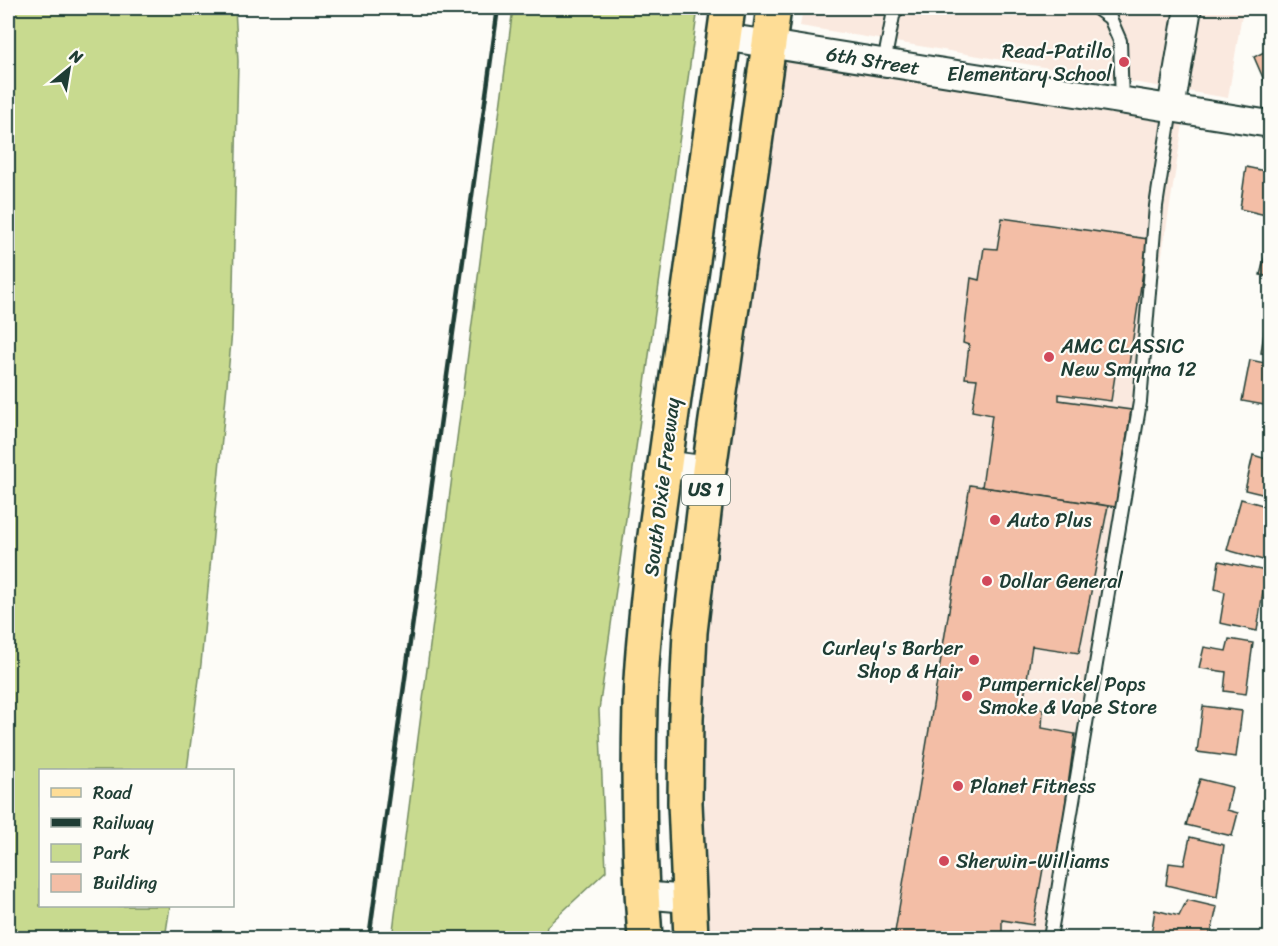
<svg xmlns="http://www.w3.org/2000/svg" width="1278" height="946" font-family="Sriracha,sans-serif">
	<rect width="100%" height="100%" fill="#fdfcf7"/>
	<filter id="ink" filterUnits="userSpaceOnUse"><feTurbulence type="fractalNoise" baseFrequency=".0167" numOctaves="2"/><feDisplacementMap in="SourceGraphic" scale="12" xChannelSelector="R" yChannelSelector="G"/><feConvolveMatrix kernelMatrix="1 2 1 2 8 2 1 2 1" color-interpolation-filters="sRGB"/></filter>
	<g filter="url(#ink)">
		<g fill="#fae9df">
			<path d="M803 8H1243L1228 98 800 26Z"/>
			<path d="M778 60 1183 124 1052 938H709L704 905 706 660 719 490Z"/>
		</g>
		<g fill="#c8da8f" stroke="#748c62" stroke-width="1.5">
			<path d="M8 8H235L238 61 232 331 201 664 187 770H40V906H170L165 938H8Z"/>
			<path d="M513 8H698L599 710 606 871 547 926 545 938H392Z"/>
		</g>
		<g fill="#f3bea6" stroke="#1f3d34" stroke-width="1.5">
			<path d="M1270 49V85L1267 87 1254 57Z"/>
			<path d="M1246 167 1270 172V216L1240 209Z"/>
			<path d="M1002 218 1148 239 1128 371 1116 369 1111 401 1059 394V400L1131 410 1116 507 982 487 992 415 972 411 977 379 965 378 969 345 963 343 971 278 979 280 984 248 997 249Z"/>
			<path d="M1270 237V277L1260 275Z"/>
			<path d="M1270 293V354L1261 353Z"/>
			<path d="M1250 360 1270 364V406L1242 401Z"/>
			<path d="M1253 455 1270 460V496L1245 490Z"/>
			<path d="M970 485 1108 506 1079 653 1032 646 1023 705 1043 709 1042 728 1075 734 1057 866 1044 863 1033 925 1002 920V938H894Z"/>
			<path d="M1241 499 1270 507V562L1227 550Z"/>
			<path d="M1219 561 1266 571 1257 631 1220 623 1225 592 1215 589Z"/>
			<path d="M1229 639 1253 643 1246 694 1224 691 1226 672 1199 668 1204 647 1226 651Z"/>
			<path d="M1203 706 1242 711 1236 757 1197 752Z"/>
			<path d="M1200 779 1232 787 1227 810 1238 813 1232 836 1186 825Z"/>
			<path d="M1190 837 1224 845 1217 897 1166 885 1169 863 1184 865Z"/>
			<path d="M1187 900 1217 907 1210 938H1170L1151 935 1155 910 1179 916Z"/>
		</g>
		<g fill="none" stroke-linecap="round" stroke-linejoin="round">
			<g stroke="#1f3d34" stroke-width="16">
				<g id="service">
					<path d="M1096 8 1110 18 1120 41 1122 102"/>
					<path d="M884 63 893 16 898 8"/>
					<path d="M1050 938 1140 402 1156 206 1171 109"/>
				</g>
			</g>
			<g stroke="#1f3d34" stroke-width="30">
				<g id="minor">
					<path d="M724 37 1270 124"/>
					<path d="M1171 109 1188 8"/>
					<path d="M664 464 709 470"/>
					<path d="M642 895 688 899"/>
				</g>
			</g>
			<g stroke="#1f3d34" stroke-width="38">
				<g id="primary">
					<path d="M645 938C639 861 638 783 640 705 641 653 648 602 653 550L728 8"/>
					<path d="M691 938 685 803 686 719 690 632 709 470 774 8"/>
				</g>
			</g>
			<use href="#service" stroke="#fdfcf7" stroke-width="12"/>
			<use href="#minor" stroke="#fdfcf7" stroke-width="26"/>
			<use href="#primary" stroke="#fedd96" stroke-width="33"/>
			<path stroke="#1f3d34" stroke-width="4.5" d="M369 938 498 8"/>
		</g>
	</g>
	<g fill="#d1495b" stroke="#fdfcf7" stroke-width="2">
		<circle cx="1124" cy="62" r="6"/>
		<circle cx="1049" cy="357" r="6"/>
		<circle cx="995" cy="520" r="6"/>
		<circle cx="987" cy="581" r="6"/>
		<circle cx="974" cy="660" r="6"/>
		<circle cx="967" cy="696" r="6"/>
		<circle cx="958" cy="786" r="6"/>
		<circle cx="944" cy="861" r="6"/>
	</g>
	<g text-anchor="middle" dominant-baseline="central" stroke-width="4.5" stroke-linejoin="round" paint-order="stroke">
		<rect fill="#fdfcf7" stroke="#62766e" stroke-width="1.5" x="682" y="475" width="48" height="30" rx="4.5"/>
		<g font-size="18" font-weight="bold" fill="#1f3d34">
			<text x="706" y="490">US 1</text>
		</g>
		<g font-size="20" fill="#1f3d34" stroke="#fdfcf7" text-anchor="start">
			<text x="1112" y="51" text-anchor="end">Read-Patillo<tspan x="1112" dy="23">Elementary School</tspan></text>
			<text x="1061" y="346">AMC CLASSIC<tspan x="1061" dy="23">New Smyrna 12</tspan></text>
			<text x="1007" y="520">Auto Plus</text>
			<text x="999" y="581">Dollar General</text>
			<text x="962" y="648" text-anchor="end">Curley's Barber<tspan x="962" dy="23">Shop &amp; Hair</tspan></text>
			<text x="979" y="684">Pumpernickel Pops<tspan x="979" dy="23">Smoke &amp; Vape Store</tspan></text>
			<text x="970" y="786">Planet Fitness</text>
			<text x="956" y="861">Sherwin-Williams</text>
		</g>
		<g font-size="20" fill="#1f3d34" stroke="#fdfcf7">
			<text transform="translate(873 61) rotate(9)">6th Street</text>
			<text transform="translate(662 487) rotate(-83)">South Dixie Freeway</text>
		</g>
	</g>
	<rect width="1278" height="946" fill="none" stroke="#fdfcf7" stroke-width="30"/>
	<rect x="15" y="15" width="1248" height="916" fill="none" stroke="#1f3d34" stroke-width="2" filter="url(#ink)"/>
	<rect x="39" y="769" width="195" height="138" fill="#fdfcf7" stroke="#a4b0a9" stroke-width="1.5"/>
	<rect x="51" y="788" width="30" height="9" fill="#fedd96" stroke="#a4b0a9" stroke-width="1.5"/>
	<text x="93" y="799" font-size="18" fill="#1f3d34">Road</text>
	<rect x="51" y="818" width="30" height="9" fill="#1f3d34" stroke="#a4b0a9" stroke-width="1.5"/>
	<text x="93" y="829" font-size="18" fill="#1f3d34">Railway</text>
	<rect x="51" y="844" width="30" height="18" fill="#c8da8f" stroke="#a4b0a9" stroke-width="1.5"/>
	<text x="93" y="859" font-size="18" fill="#1f3d34">Park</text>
	<rect x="51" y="874" width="30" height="18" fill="#f3bea6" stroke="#a4b0a9" stroke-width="1.5"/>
	<text x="93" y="889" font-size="18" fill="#1f3d34">Building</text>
	<g transform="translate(69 69) rotate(30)" stroke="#fdfcf7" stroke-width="4.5" paint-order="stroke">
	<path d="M0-4.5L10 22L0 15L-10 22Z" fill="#1f3d34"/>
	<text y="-9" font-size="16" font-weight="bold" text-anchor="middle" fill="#1f3d34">N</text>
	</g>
</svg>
